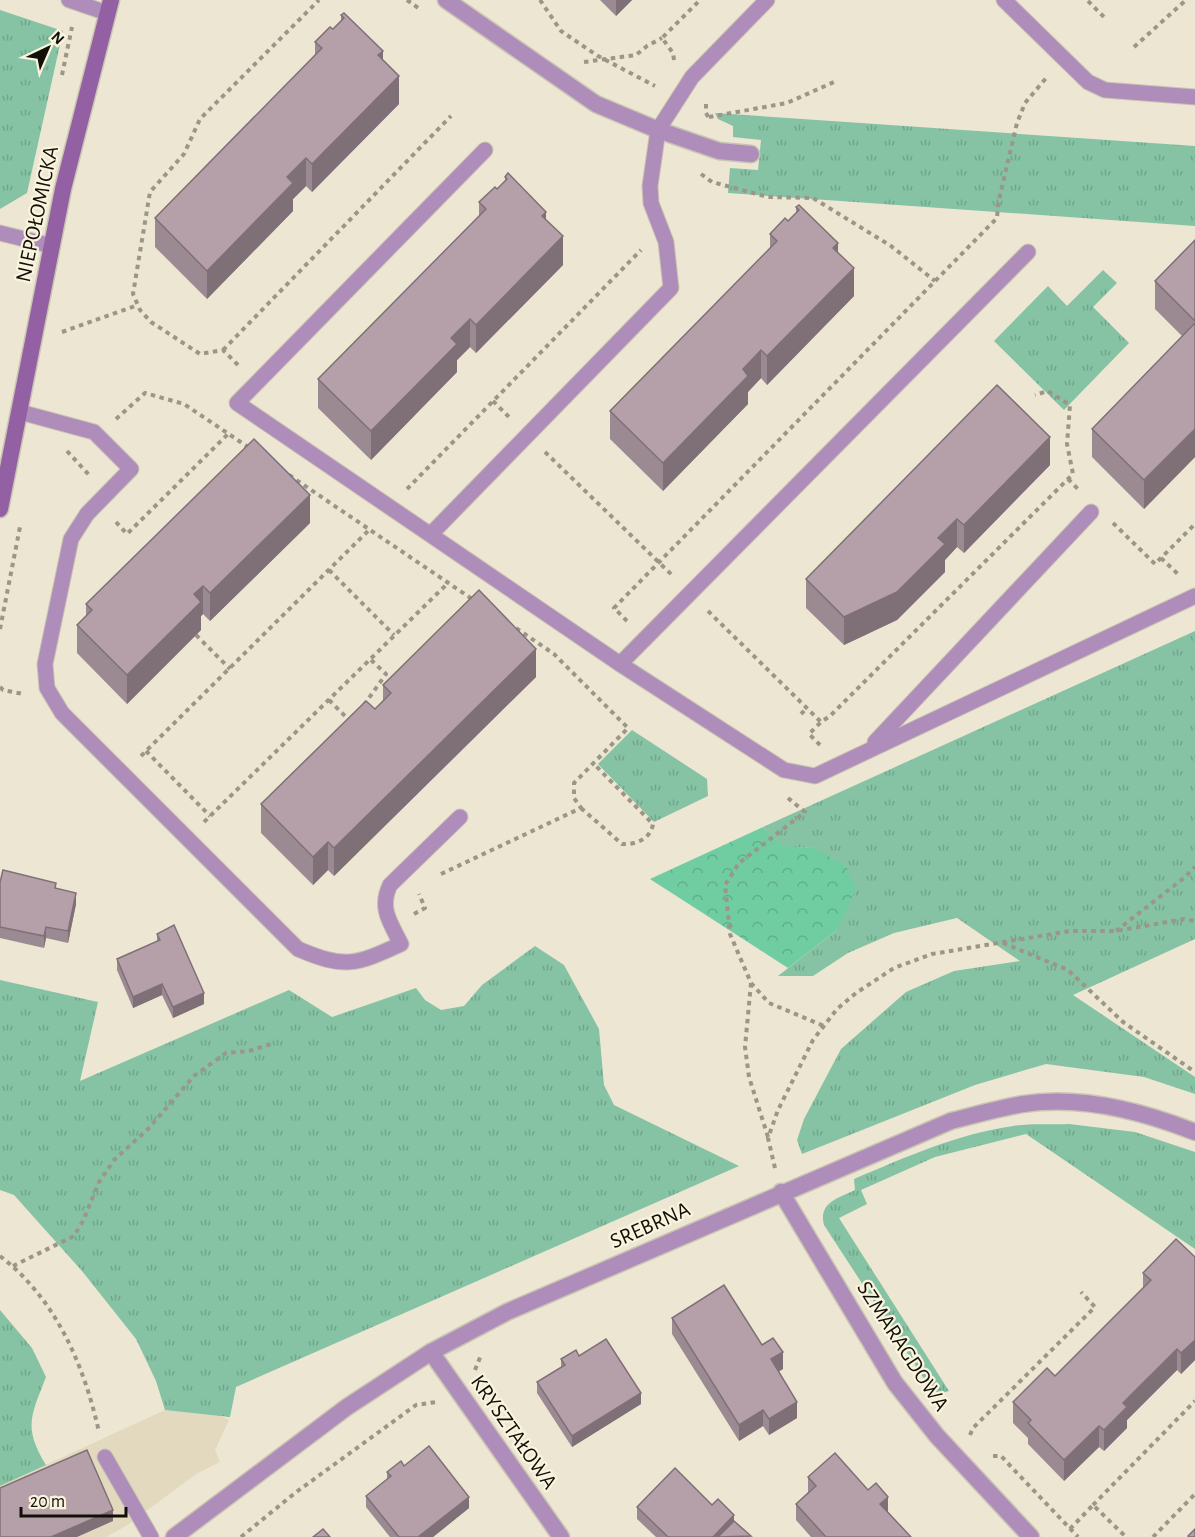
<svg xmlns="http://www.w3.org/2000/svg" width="1195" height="1537" font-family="'Alegreya Sans',sans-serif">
	<defs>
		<pattern id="grass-tufts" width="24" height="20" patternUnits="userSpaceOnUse" patternTransform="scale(1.5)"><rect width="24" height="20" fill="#85c3a4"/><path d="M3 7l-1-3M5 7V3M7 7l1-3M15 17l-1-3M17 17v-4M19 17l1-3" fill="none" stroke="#72a68c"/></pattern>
		<pattern id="forest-crowns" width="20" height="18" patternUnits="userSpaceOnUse" patternTransform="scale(1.5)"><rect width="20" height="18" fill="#70cda2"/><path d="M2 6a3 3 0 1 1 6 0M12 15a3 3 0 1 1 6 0" fill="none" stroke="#60af8a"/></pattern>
	</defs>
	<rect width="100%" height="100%" fill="#ede6d2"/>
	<path fill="#e2d9be" d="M165 1410 216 1414 229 1420 215 1450 220 1462 196 1474 126 1526 106 1537H0V1486Z"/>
	<g fill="url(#grass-tufts)">
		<path d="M0 10 63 31 27 193 0 209Z"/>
		<path d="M715 113 1195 146V226L728 193 730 168 758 170 761 140 733 137V126L718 119Z"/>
		<path d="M1103 270 1117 283 1093 307 1129 343 1064 410 994 341 1048 286 1067 306Z"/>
		<path d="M1195 631V939L1073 995 1195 1077V1094L1144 1077 1046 1064 975 1085 802 1154 797 1140 804 1119 841 1049 906 992 954 971 1020 961 957 918 894 933 848 953 813 976H778L837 930 814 848 782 847 763 827Z"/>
		<path d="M632 730 707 779 708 796 654 822 598 764Z"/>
		<path d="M535 946 564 965 599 1029 604 1085 614 1105 739 1166 236 1387 230 1417 165 1410 156 1381 136 1339 82 1271 14 1195 0 1190V980L98 1002 80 1081 289 990 332 1017 416 988 425 1000 441 1010 464 1006 482 985Z"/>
		<path d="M1069 1124 1135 1132 1195 1152V1249L1026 1134 935 1157 861 1190 867 1204 839 1218 949 1391 939 1394 932 1391 824 1225C818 1202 839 1198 855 1190L854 1179C906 1157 957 1134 1013 1126 1031 1123 1051 1125 1069 1124Z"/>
		<path d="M0 1310 32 1348 46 1377C31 1416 23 1427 46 1465L0 1486Z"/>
	</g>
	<path fill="url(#forest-crowns)" d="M763 827 782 846 814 848 846 866 856 889 837 930 788 968 650 879Z"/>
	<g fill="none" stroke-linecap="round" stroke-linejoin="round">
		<g stroke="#cac4b2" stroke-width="17">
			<g id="service">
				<path d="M69 0 107 13"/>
				<path d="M1004 0 1088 82 1105 90 1195 97"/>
				<path d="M485 150 237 403 620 664 784 770 815 776 1195 596"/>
				<path d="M0 233 52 246"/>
				<path d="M20 412 94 432 131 469 87 514 71 539 45 664 47 688 62 713 298 949C345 969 355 965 401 944 390 922 379 908 390 885L460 817"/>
				<path d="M431 534 671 288 666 242 651 203 650 186 658 130 692 77 767 0"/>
				<path d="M620 664 1028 252"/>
				<path d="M875 742 1091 512"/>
				<path d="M105 1457 151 1537"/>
			</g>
		</g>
		<g stroke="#cac4b2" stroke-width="19">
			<g id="minor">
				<path d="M446 0 596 104 658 130 719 151 751 154"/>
				<path d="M781 1192 895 1383 937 1436 1031 1537"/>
				<path d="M431 1352 561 1537"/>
				<path d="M174 1537 347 1407 431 1352 507 1312 951 1121C975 1115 999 1108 1023 1104 1080 1095 1142 1111 1195 1132"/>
			</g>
		</g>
		<g stroke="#cac4b2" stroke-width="19">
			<path id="secondary" d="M0 509 63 189 111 0"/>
		</g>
		<g stroke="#9b9687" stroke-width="4" stroke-dasharray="4.5 4.5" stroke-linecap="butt">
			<path d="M407 0 421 10"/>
			<path d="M540 0 561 31 598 56 655 86"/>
			<path d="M1088 1 1107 20"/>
			<path d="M1134 47 1186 0"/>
			<path d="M674 60 673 53 662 38 700 0"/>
			<path d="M584 62 636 55 647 46 662 38"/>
			<path d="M62 75 72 27"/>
			<path d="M706 104V113L710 120"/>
			<path d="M709 117 787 103 834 82"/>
			<path d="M701 174 712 182 768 197 813 198 891 246 935 281"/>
			<path d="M62 332 138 305"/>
			<path d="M223 350 451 116"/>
			<path d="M238 365 223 350 200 354 151 322 140 310 133 294 150 192 184 154 200 119 319 0"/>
			<path d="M493 401 509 417"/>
			<path d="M116 419 145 393 184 404 251 449"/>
			<path d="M67 451 90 476"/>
			<path d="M545 452 673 576"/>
			<path d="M289 475 475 601"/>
			<path d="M1068 479 1080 491"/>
			<path d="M407 489 641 250"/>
			<path d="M116 522 127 534 228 434"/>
			<path d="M1113 523 1155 564 1195 524"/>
			<path d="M1161 558 1180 576"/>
			<path d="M329 570 394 635"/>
			<path d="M708 611 821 722 830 716 1073 474 1067 444 1070 405 1048 391 1035 395"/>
			<path d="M627 621 614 608 997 218 998 204 1017 123 1025 103 1047 77"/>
			<path d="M0 629 20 527"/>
			<path d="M196 635 230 669"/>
			<path d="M0 687 3 690 23 694"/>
			<path d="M329 700 350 721"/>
			<path d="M364 705 386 674 370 659"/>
			<path d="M801 714 807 708"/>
			<path d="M820 745 809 734 821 722"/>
			<path d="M146 751 210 816"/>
			<path d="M141 756 369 530"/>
			<path d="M788 798 805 812 739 863 725 885 730 934 751 983 769 1003 824 1026"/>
			<path d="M581 808 622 844C635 845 651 839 653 824L593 763"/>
			<path d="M204 822 448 583"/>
			<path d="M441 874 581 808 574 798V783L628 728 554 654 513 626"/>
			<path d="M414 914 425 908 419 894"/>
			<path d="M1116 931 1184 878 1195 867"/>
			<path d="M1003 943 1068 970 1123 1022 1195 1072"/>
			<path d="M751 983 745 1047 749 1077 768 1137"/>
			<path d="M775 1168 768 1138 778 1110 813 1040 837 1009 856 993 894 968 932 954 1070 931H1116L1184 919 1195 921"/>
			<path d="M0 1256C56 1299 84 1365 99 1432"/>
			<path d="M13 1266 74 1236 83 1221 99 1182 115 1159 148 1129 194 1076 226 1053 249 1051 271 1044"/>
			<path d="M475 1370 481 1355"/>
			<path d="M970 1435 973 1428 1095 1307 1081 1292"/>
			<path d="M993 1456H1001L1078 1537"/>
			<path d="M1093 1505 1195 1401"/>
			<path d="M1070 1529 1093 1505 1126 1537"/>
			<path d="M241 1537 295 1493 416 1405 436 1402"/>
			<path d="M1153 1537 1195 1494"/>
		</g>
		<use href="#service" stroke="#af8dbb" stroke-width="15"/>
		<use href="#minor" stroke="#af8dbb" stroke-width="16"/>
		<use href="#secondary" stroke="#9360a3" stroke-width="16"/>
	</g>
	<g fill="#9c8a92">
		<path d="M600 0H632L616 16Z"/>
		<path d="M341 15 383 60 399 104 312 192 306 186 293 199V211L207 299 155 247V218L315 55V42L333 29 341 20Z"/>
		<path d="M505 177 546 221 563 265 476 353 470 347 457 360V372L371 460 318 408V379L479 216V202L497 189 505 182Z"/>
		<path d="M796 207 838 252 854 296 767 385 761 378 748 392V404L663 491 610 439V411L770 248V234L788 221 796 213Z"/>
		<path d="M1195 240V457L1144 509 1092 457V429L1182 336 1155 309V281Z"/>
		<path d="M1050 465 964 553 957 547 945 560V572L897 620 844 645 806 608V579Z"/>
		<path d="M310 523 210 621 203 614 201 616V630L127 704 77 653V625L86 616V604Z"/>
		<path d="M536 677 334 876 328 870 313 885 261 833V804L375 709 383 701V685Z"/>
		<path d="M0 882 56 888 76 904 68 943 46 938 44 948 0 938Z"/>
		<path d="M157 934 204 1004 173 1018 162 995 133 1008 117 970V959L157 941Z"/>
		<path d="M1195 1257V1360L1181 1374 1177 1370 1127 1420V1428L1104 1451 1099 1447 1064 1481 1028 1444V1438L1013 1423V1402L1055 1376 1143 1288V1273Z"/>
		<path d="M672 1318 762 1345 783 1369 779 1371 797 1418 769 1435 763 1426 739 1441 672 1334Z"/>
		<path d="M579 1356 641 1404 572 1447 537 1393V1382L561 1367V1359Z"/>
		<path d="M404 1466 469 1508 433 1537H390L366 1507V1496L387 1479V1472Z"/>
		<path d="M808 1477 888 1512 911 1537H811L796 1520V1504L808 1492Z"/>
		<path d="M712 1505 734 1521 751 1537H656L637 1519V1507Z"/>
	</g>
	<g fill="#7f7077">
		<path d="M616 0H632L616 16Z"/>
		<path d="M383 51V79L378 55Z"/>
		<path d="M399 76V104L312 192V164Z"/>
		<path d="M306 158V186L293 199V211L207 299V271L287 177Z"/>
		<path d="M546 212V240L542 216Z"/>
		<path d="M563 236V265L476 353V325Z"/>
		<path d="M838 243V271L833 248Z"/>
		<path d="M854 268V296L767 385V356Z"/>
		<path d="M470 319V347L457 360V372L371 460V431L451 338Z"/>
		<path d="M761 350V378L748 392V404L663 491V463L743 369Z"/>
		<path d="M1195 429V457L1144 509V480Z"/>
		<path d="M1050 437V465L964 553V525Z"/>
		<path d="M310 495V523L210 621V593Z"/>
		<path d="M957 519V547L945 560V572L897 620 844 645V617L938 538Z"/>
		<path d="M203 586V614L201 616V630L127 704V675L194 594Z"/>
		<path d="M536 649V677L334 876V848Z"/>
		<path d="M328 842V870L313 885V857Z"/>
		<path d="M76 893V904L68 943V931Z"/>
		<path d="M46 927V938L44 948V936Z"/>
		<path d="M162 984V995L133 1008V997Z"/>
		<path d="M204 993V1004L173 1018V1007Z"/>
		<path d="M1195 1340V1360L1181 1374V1353Z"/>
		<path d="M1177 1349V1370L1127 1420V1428L1104 1451V1430L1123 1403Z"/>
		<path d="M783 1352V1369L771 1376V1359Z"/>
		<path d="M641 1393V1404L572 1447V1436Z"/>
		<path d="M797 1402V1418L769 1435V1419Z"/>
		<path d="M763 1410V1426L739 1441V1425Z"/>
		<path d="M1099 1426V1447L1064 1481V1460Z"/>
		<path d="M469 1497V1508L433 1537H418Z"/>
		<path d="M888 1497V1513L880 1504Z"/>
		<path d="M113 1510V1521L77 1537H51Z"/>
		<path d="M734 1515V1526L724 1537H713Z"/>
	</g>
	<g fill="#b5a0aa" stroke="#7f7077" stroke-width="1.5">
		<path d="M344 13 383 51 378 55 399 76 312 164 306 158 287 177 293 183 207 271 155 218 322 48 315 42 330 27 333 29 344 18 341 15Z"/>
		<path d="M508 173 546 212 542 216 563 236 476 325 470 319 451 338 457 344 371 431 318 379 486 209 479 202 495 187 497 189 507 179 505 177Z"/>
		<path d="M799 205 838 243 833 248 854 268 767 356 761 350 743 369 748 376 663 463 610 411 777 241 770 234 785 218 788 221 799 210 796 207Z"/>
		<path d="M1195 240V321L1155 281Z"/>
		<path d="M1195 323V429L1144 480 1092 429Z"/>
		<path d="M997 385 1050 437 964 525 957 519 938 538 945 544 897 592 844 617 806 579Z"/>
		<path d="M254 439 310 495 210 593 203 586 194 594 201 602 127 675 77 625 92 610 86 604Z"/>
		<path d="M479 590 536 649 334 848 328 842 313 857 261 804 366 701 375 709 391 693 383 685Z"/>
		<path d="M3 870 56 883 55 888 76 893 68 931 46 927 44 936 0 927V882Z"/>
		<path d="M174 925 204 993 173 1007 162 984 133 997 117 959 160 940 157 934Z"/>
		<path d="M1176 1239 1195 1257V1340L1181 1353 1177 1349 1123 1403 1127 1407 1104 1430 1099 1426 1064 1460 1028 1423 1031 1420 1013 1402 1047 1368 1055 1376 1151 1280 1143 1273Z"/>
		<path d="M724 1285 762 1345 773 1338 783 1352 771 1359 797 1402 769 1419 763 1410 739 1425 672 1318Z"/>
		<path d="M606 1339 641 1393 572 1436 537 1382 565 1365 561 1359 576 1350 579 1356Z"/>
		<path d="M429 1446 469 1497 418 1537H399L366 1496 391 1476 387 1472 401 1461 404 1466Z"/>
		<path d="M87 1450 113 1510 51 1537H0V1488Z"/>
		<path d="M835 1453 868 1490 876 1483 888 1497 880 1504 911 1537H826L796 1504 816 1486 808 1477Z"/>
		<path d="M675 1468 712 1505 718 1499 734 1515 713 1537H668L637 1507Z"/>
		<path d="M734 1521 751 1536 718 1537Z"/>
		<path d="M323 1529 330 1537H313Z"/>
		<path d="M1195 1529V1537H1189L1188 1536Z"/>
	</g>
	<g text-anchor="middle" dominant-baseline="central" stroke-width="4.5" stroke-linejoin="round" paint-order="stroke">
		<g font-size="22" fill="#110f08" stroke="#faf4df">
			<text transform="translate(37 214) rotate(-78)">NIEPOŁOMICKA</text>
			<text transform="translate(650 1225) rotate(-24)">SREBRNA</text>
			<text transform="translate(903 1346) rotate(57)">SZMARAGDOWA</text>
			<text transform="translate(514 1432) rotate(55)">KRYSZTAŁOWA</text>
		</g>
	</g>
	<g transform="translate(48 48) rotate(44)" stroke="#faf4df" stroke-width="4.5" paint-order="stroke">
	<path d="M0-4.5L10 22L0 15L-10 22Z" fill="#110f08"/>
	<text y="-9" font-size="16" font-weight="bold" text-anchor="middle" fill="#110f08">N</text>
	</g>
	<path d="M21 1507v9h105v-9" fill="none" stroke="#110f08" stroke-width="3"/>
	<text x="30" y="1507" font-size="18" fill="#110f08" stroke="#faf4df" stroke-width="4.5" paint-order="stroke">20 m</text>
</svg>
